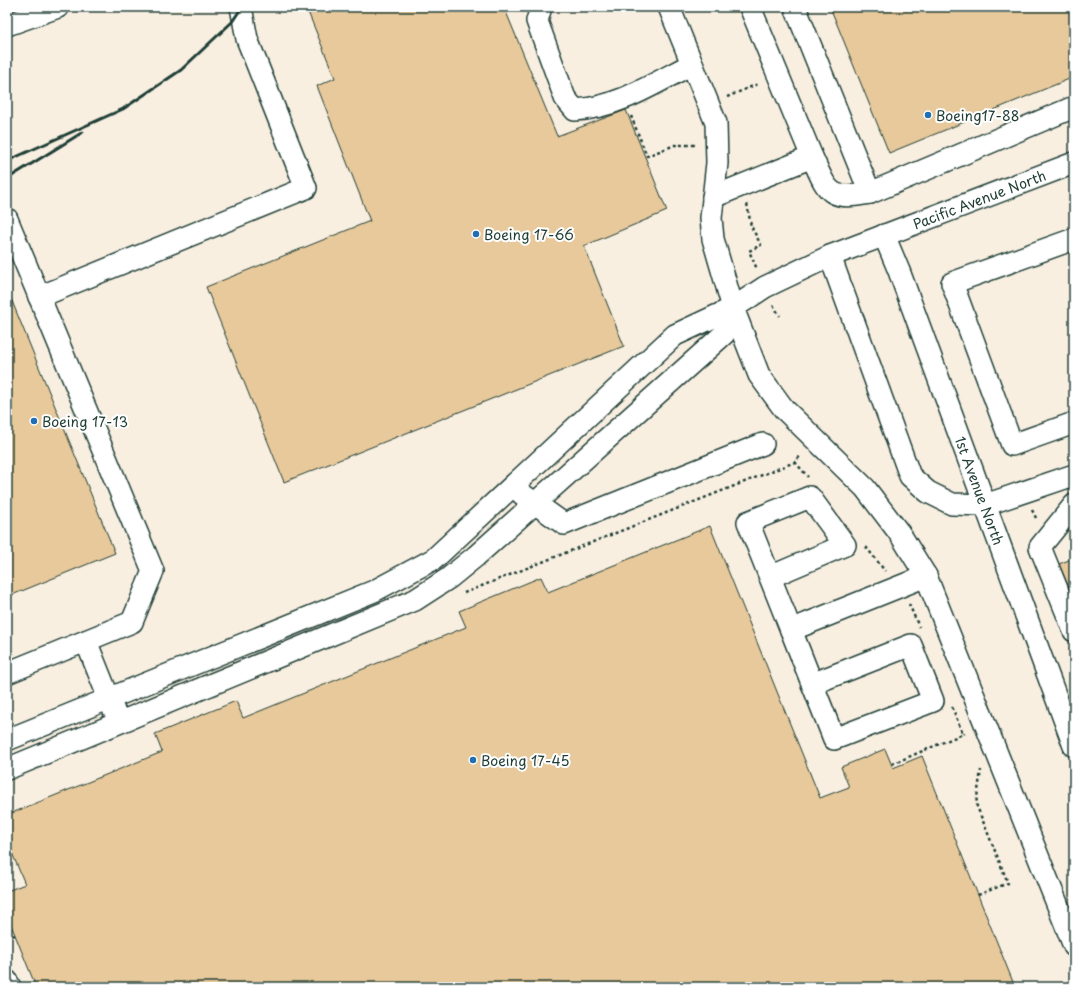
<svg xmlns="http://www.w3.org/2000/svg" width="1081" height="994" font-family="'Playpen Sans',sans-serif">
	<rect width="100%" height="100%" fill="#fff"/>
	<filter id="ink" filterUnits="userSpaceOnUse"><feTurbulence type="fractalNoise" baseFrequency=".025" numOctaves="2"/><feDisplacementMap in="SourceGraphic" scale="8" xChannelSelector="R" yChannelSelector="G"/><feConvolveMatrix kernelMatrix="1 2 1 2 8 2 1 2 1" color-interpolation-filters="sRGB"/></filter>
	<g filter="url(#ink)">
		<rect fill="#f8efe1" x="7" y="7" width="1067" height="980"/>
		<g fill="#e8c99b" stroke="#1f3d34">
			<path d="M306 7H504L557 136 626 110 667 211 584 246 624 346 284 482 206 287 370 221 317 86 335 78Z"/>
			<path d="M830 7H1074V77L889 153Z"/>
			<path d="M7 289 115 553 7 597Z"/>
			<path d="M710 526 820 798 849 787 841 767 885 749 893 768 922 756 1015 987H36L7 915V891L25 884 7 841V815L162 752 155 734 236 701 243 718 466 627 459 611 541 577 548 592Z"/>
			<path d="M1074 558V600L1059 564Z"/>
		</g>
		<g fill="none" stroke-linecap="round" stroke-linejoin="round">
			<g stroke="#1f3d34" stroke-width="24">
				<g id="minor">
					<path d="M541 7 537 21 565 98 575 110C617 108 655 83 692 64"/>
					<path d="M669 7 716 123 717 163 711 218 713 239 733 308 759 375 784 409 865 488 900 534 926 576 1074 946"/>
					<path d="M750 7 812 157"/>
					<path d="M795 7 870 193"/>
					<path d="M7 25 58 7"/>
					<path d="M713 197 812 157C828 192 828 201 870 193L1074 107"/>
					<path d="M7 219 153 571 132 622 7 673"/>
					<path id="s1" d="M884 235 899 271 1074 746"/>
					<path d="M1074 239 952 283 1012 445 1074 423"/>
					<path d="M830 256 910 476 928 492 952 504 985 505 1074 475"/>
					<path d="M39 297 306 188 247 39 241 7"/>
					<path d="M522 494 564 524 763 444"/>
					<path d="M1074 505 1040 547 1074 631"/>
					<path d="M770 577 845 545 810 497 748 522 791 630 926 576"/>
					<path d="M791 630 834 739 933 701 911 645 812 684"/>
					<path d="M86 641 114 711"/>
					<path id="s2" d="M7 740 374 591 434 559 675 335 733 308 765 287 830 256 1074 163"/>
					<path d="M7 769 415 600 449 578 476 556 724 334 733 308"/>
					<path d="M7 981 10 987"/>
				</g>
			</g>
			<g stroke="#1f3d34" stroke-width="2.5" stroke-dasharray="3 3" stroke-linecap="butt">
				<path d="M727 97 760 83"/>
				<path d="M631 116 647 156 675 145H697"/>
				<path d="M747 204 751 226 761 245 749 251 757 269"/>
				<path d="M773 305 780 316"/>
				<path d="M795 462 808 477"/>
				<path d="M1032 510 1037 520"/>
				<path d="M866 547 885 571"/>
				<path d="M464 593 795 462 801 455"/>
				<path d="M909 604 919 627"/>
				<path d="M952 707 963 734"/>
				<path d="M892 764 965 733"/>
				<path d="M978 895 1008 883 976 804 981 770"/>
				<path d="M7 938 15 935"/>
			</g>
			<use href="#minor" stroke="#fff" stroke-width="21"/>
			<g stroke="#1f3d34" stroke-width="3">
				<path d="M7 161 123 109 181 70 232 22 242 7"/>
				<path d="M7 179 83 132"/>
			</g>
		</g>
	</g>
	<g fill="#1f6fb2" stroke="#fff" stroke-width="1.5">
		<circle cx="928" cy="115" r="4"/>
		<circle cx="476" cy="234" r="4"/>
		<circle cx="34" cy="421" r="4"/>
		<circle cx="473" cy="760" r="4"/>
	</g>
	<g text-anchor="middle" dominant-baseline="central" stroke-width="4" stroke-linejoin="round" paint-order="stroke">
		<g font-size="14" fill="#1f3d34" stroke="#fff" text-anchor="start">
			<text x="936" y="115">Boeing17-88</text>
			<text x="484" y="234">Boeing 17-66</text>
			<text x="42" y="421">Boeing 17-13</text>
			<text x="481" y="760">Boeing 17-45</text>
		</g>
		<g font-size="14" fill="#1f3d34" stroke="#fff">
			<text stroke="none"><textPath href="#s2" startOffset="1127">Pacific Avenue North</textPath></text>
			<text stroke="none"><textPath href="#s1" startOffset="273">1st Avenue North</textPath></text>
		</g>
	</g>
	<rect width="1081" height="994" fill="none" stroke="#fff" stroke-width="24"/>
	<rect x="12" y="12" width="1057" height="970" fill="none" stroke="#1f3d34" stroke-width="1.5" filter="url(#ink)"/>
</svg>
